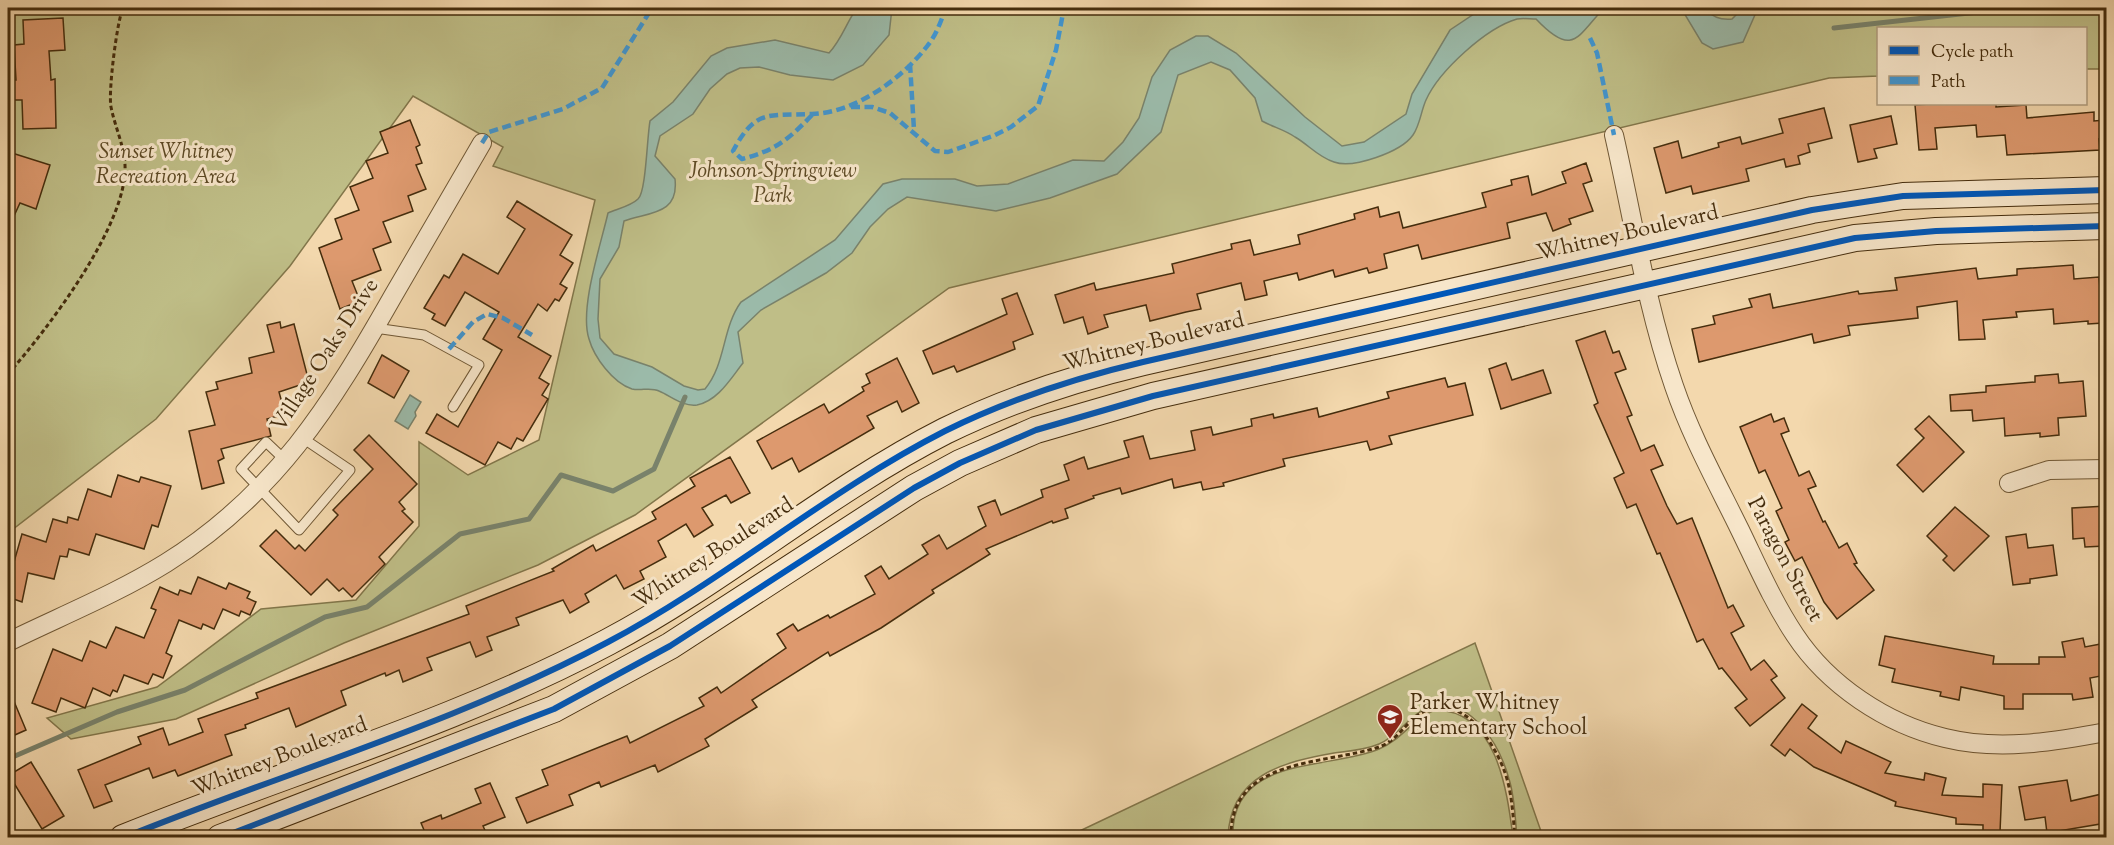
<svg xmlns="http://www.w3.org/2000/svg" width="2114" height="845" font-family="'Sorts Mill Goudy',serif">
	<rect width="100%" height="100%" fill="#f3d8ad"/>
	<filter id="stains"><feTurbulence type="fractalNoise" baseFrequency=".00333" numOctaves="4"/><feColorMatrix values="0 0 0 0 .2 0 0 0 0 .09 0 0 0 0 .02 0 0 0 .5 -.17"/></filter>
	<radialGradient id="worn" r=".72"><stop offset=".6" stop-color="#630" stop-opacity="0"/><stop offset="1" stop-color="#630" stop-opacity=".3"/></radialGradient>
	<g fill="#bfbe87" stroke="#82764a" stroke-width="1.5">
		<path d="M8 8H2106V69H2086V28H1878V76L1829 78 949 288 635 515 538 565 344 643 176 719 71 739 47 718 157 687 261 609 356 600 419 526V442L468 475 539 440 595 200 493 166 503 147 413 96 290 266 156 419 8 533Z"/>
		<path d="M1475 643 1543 837H1517C1515 818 1515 798 1509 779 1500 746 1471 695 1430 707 1409 714 1399 736 1379 744 1365 750 1349 751 1334 753 1282 762 1230 776 1228 837H1067Z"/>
		<path d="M1435 710C1497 710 1507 791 1513 837H1233C1230 755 1330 770 1379 749 1403 739 1413 718 1435 710Z"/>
	</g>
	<g fill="#9bbaa9" stroke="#79826b" stroke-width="1.5">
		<path d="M857 8H892L889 35 863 65 833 80 790 75 759 67 740 68 727 74 710 89 693 114 660 136 655 156 675 179C679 215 649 212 624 221L619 247 600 279 598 319 600 338 614 354 652 367 684 386 698 390 705 389C726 364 722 328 741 302L835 240 883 184 902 179H955L977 186 1008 184 1073 160 1104 161 1123 142 1139 118 1152 77 1170 50 1196 36H1208L1236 53 1305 117 1342 146 1364 142 1406 114 1412 94 1450 30 1483 8H1544L1574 13 1580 8H1604C1577 37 1573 58 1536 19 1530 19 1523 18 1517 19 1486 28 1439 71 1426 100 1421 111 1420 125 1413 135 1401 152 1353 169 1334 162 1318 157 1309 145 1295 137 1285 130 1273 127 1262 121L1255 98 1230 70 1211 62 1178 75 1161 132 1117 174 1050 198 996 211 907 197 888 209 870 227 852 253 826 273 761 310 738 332 743 363C731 378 718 401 697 405 683 407 671 396 659 391 651 387 641 391 632 389 613 383 594 357 589 339 579 309 601 244 608 213 617 209 631 206 638 199 646 193 647 137 650 121L673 102 711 56 727 48 775 40 829 53C842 39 846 23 857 8Z"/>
		<path d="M1681 8H1704C1713 17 1719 20 1732 19L1743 8H1758L1743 42 1713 49 1702 43Z"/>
		<path d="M410 395 421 402 415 412 416 416 408 429 395 421Z"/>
	</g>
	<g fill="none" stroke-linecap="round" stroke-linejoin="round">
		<g stroke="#79826b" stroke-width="5">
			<path d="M1834 28 2014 8"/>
			<path d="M8 759 117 712 185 690 325 617 367 607 460 534 529 519 561 475 613 491 654 469 685 397"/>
		</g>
	</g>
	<g fill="#dd996e" stroke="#452d0d" stroke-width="1.5">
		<path d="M63 18 65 50 49 51 51 80 55 79 56 128 23 129 22 100H14V80H16L14 45 24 44 23 20Z"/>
		<path d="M1930 104H1996V107L2026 105 2027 118 2094 112V121L2105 120 2106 138 2099 139 2100 150 2007 155 2005 135 1977 137 1976 125 1935 128 1937 149 1919 150 1915 105Z"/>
		<path d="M1824 108 1832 138 1808 144 1810 152 1798 156 1800 164 1786 167 1784 159 1746 169 1749 181 1693 194 1691 186 1666 193 1654 148 1678 141 1682 158 1719 147 1718 143 1740 137 1742 144 1783 133 1779 119Z"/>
		<path d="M1891 116 1897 144 1874 149 1877 158 1858 162 1850 125Z"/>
		<path d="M410 120 420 145 416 147 422 163 416 165 426 189 408 196 413 211 383 222 391 242 373 249 381 270 352 281 360 301 340 309 319 248 342 239 335 219 359 210 350 187 373 178 366 161 388 153 380 132Z"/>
		<path d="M12 153 50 165 36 209 20 203 8 229V166Z"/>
		<path d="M1586 163 1592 181 1583 184 1593 211 1569 219 1571 224 1553 231 1546 213 1507 223 1510 238 1422 259 1418 245 1384 254 1387 268 1369 273 1367 268 1335 277 1333 270 1299 280 1297 273 1264 281 1267 295 1245 300 1241 283 1197 294 1201 309 1186 312 1150 321 1146 305 1104 315 1108 327 1088 334 1083 317 1064 323 1055 295 1094 283 1096 290 1174 273 1172 264 1232 249 1231 244 1250 240 1254 255 1300 244 1298 235 1355 219 1354 214 1378 207 1380 217 1399 212 1403 228 1486 207 1482 193 1512 185 1511 180 1528 176 1532 195 1566 183 1562 172Z"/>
		<path d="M517 201 572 235 560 255 573 263 560 284 567 288 559 301 555 299 547 311 538 304 518 337 551 356 539 378 549 384 542 395 548 399 523 441 517 438 511 449 498 442 485 465 426 433 437 414 458 427 502 350 483 339 499 312 465 292 445 326 432 319 435 314 424 308 444 275 449 278 463 254 498 274 525 229 507 217Z"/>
		<path d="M2073 265 2074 279 2099 277 2103 323 2088 324V321L2054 324 2053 309 2016 312 2017 317 1983 320 1985 339 1959 340 1957 301 1917 307 1918 318 1848 326 1850 335 1814 343 1812 334 1699 362 1692 329 1715 324 1713 316 1752 307 1749 299 1770 294 1773 308 1858 291 1859 294 1897 290 1895 278 1976 268 1978 279 2017 275V269Z"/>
		<path d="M1017 293 1033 334 1013 342 1015 349 957 372 954 366 933 374 923 351 1007 314 1002 299Z"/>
		<path d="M280 322 281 328 294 324 309 382 279 392 285 414 267 419 271 436 221 449 224 458 218 461 224 483 202 489 189 431 215 425 206 392 218 389 216 382 252 373 249 358 274 352 267 325Z"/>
		<path d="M1605 331 1613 353 1619 351 1626 369 1615 373 1632 415 1627 417 1641 451 1654 445 1663 465 1651 470 1667 506 1677 524 1692 518 1728 608 1733 605 1744 626 1731 633 1751 670 1764 660 1777 676 1771 680 1785 698 1750 726 1735 708 1747 699 1722 668 1719 669 1703 639 1697 642 1660 553 1657 554 1636 504 1627 508 1614 478 1624 473 1594 405 1598 403 1576 341Z"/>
		<path d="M382 355 409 371 394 398 368 383Z"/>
		<path d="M897 358 919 403 902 412 897 401 867 416 874 428 799 472 792 458 772 469 757 441 824 404 829 413 864 391 862 387 870 383 866 374Z"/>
		<path d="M1506 363 1512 380 1543 370 1551 393 1501 409 1489 369Z"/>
		<path d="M2058 374 2059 383 2083 381 2086 416 2058 418 2059 435 2040 437V433L2005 436 2004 418 1973 421 1972 410 1951 411 1950 395 1986 392V386L2035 382V376Z"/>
		<path d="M1445 378 1448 387 1465 383 1473 415 1389 436 1392 444 1370 450 1367 441 1283 459 1285 466 1223 483 1224 486 1203 490 1201 482 1174 488 1172 479 1122 494 1120 488 1093 496 1094 498 1065 509 1068 518 1053 523 1052 521 986 549 990 554 932 590 934 593 881 628 830 656 828 652 752 700 757 707 705 739 709 746 658 772 655 765 601 787 599 782 569 795 573 805 527 823 516 798 548 785 542 770 627 736 630 743 704 706 699 698 717 687 721 693 786 648 777 634 793 624 798 631 828 615 830 618 875 594 865 576 881 566 889 579 928 554 922 545 939 535 947 549 986 526 978 507 995 500 1001 515 1043 497 1041 490 1069 480 1064 465 1084 457 1088 469 1129 457 1124 441 1143 436 1150 459 1195 450 1191 431 1211 427 1213 435 1252 426 1251 419 1273 414 1274 418 1317 408 1319 417 1389 398 1387 392Z"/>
		<path d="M1771 414 1774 422 1784 418 1789 431 1781 434 1799 476 1809 471 1816 486 1808 489 1823 522 1825 521 1839 548 1847 543 1857 563 1854 564 1874 590 1837 619 1824 602 1802 557 1795 561 1785 542 1789 540 1776 511 1782 508 1765 470 1759 473 1740 427Z"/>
		<path d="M1929 416 1964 452 1923 492 1897 465 1924 438 1915 429Z"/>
		<path d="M369 435 417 484 399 502 405 509 402 511 413 522 379 557 385 564 352 597 343 588 339 591 327 579 311 595 260 546 276 530 295 549 299 545 305 551 338 515 333 510 373 469 354 450Z"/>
		<path d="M730 457 750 493 731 503 726 495 702 508 713 525 694 537 686 524 658 541 666 557 640 571 644 579 624 589 616 575 585 594 589 602 570 613 563 600 516 618 519 625 487 637 492 650 476 657 470 642 427 658 432 670 403 682 399 670 386 676 385 673 341 691 346 705 296 727 289 708 245 725 246 728 225 735 232 755 178 776 175 770 153 778 149 768 105 785 112 801 94 808 78 770 141 744 138 737 163 728 169 745 203 732 198 719 258 698 256 693 469 614 466 606 554 571 552 569 593 545 596 551 656 519 652 512 695 486 690 478Z"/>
		<path d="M118 475 139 482 141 477 171 486 158 527 152 525 144 549 96 534 89 555 69 549 67 557 60 556 54 579 28 573 22 602 8 597V560L14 562 22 534 46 542 53 519 67 523 68 517 78 520 88 489 111 497Z"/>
		<path d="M2106 506 2105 546 2085 547 2084 538 2073 539 2072 508Z"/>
		<path d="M1955 507 1989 536 1954 571 1943 560 1947 556 1927 536Z"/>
		<path d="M2026 534 2028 548 2053 545 2057 575 2030 579V583L2013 585 2006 537Z"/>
		<path d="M198 577 226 589 229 583 250 592 247 598 256 602 250 615 241 611 239 616 223 609 214 629 203 624 201 629 179 620 166 653 172 656 163 678 153 674 148 684 124 675 117 692 113 690 110 696 93 688 85 708 61 698 56 712 32 703 53 649 82 661 90 641 106 648 116 627 144 638 156 610 151 608 160 587 178 595 180 590 191 594Z"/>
		<path d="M1885 636 1994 656 1993 664H2039V657H2065L2062 642 2083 638 2085 647 2106 643V675L2090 678 2093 697 2073 700 2072 694H2023V709H2004V696L1961 687 1959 700 1940 696 1941 692 1892 682 1895 669 1879 665Z"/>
		<path d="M8 687 26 730 8 738Z"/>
		<path d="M1802 704 1817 716 1808 728 1841 753 1846 741 1891 762 1885 773 1924 780 1925 773 1946 778 1942 795 1983 797V784L2002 785 2000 832 1983 831V825L1956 824V818L1895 806 1896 802 1814 767 1790 749 1785 756 1771 745Z"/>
		<path d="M31 762 64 816 42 829 9 775Z"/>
		<path d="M2067 780 2071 801 2106 793V823L2047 833 2045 817 2025 820 2019 787Z"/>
		<path d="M490 783 505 817 483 826 488 837H427L421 823 441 815 442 819 481 803 475 789Z"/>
	</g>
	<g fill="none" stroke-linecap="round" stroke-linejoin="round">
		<g stroke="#705835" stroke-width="11">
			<g id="lane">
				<path d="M375 328 424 335 479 365 453 407"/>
				<path d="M286 461 266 442 241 469 299 530 350 470 304 439"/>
			</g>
		</g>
		<g stroke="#705835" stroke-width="20">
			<g id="street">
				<path d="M1614 135C1633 218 1646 305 1674 386 1691 436 1717 483 1740 530 1757 565 1773 602 1795 635 1828 685 1886 724 1945 738 1998 751 2053 742 2106 732"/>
				<path d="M2009 483 2049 470 2106 469"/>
				<path d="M8 642C61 616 116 594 166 563 275 495 331 405 393 296 423 245 452 194 482 143"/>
			</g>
		</g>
		<g stroke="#452d0d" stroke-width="28">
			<g id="secondary">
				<path d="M123 838C283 773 456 723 608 642 725 580 827 491 945 431 1008 400 1075 378 1143 362L1812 210 1903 196 2106 190"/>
				<path d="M220 838 554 709 670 646 914 488 960 463 1036 430 1153 396 1855 238 1936 231 2106 226"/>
			</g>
		</g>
		<g stroke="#452d0d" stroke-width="3" stroke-dasharray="4.5 3" stroke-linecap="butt">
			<path d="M8 374C47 330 128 224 125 165 124 145 115 127 111 107 108 92 117 21 123 8"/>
			<path d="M1231 838C1229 757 1325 765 1379 747 1399 740 1407 719 1425 711 1463 694 1493 741 1504 770 1512 791 1513 815 1515 838"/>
		</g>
		<use href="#lane" stroke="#f7e6ca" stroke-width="9"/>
		<use href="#street" stroke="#f7e6ca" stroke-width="18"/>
		<use href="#secondary" stroke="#f7e6ca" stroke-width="26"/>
		<g stroke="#4096d2" stroke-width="4.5" stroke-dasharray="9 4.5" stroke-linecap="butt">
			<path d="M1330 8 1338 12 1383 8"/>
			<path d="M1590 38 1597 53 1614 135"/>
			<path d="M910 64 914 130"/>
			<path d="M851 107H872L890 113 935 151 948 152 993 136 1011 127 1038 106 1056 50 1064 8"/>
			<path d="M812 115C788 140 776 150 742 159L733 151C756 108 769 116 812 114 855 113 903 78 928 45 937 34 941 20 946 8"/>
			<path d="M482 143 489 132 563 109 602 88 652 8"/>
			<path d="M449 349 473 322 487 314 503 318 532 335"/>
		</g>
		<g stroke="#f7e6ca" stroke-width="10">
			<g id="cycleway">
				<path d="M123 838C283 773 456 723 608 642 725 580 827 491 945 431 1008 400 1075 378 1143 362L1812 210 1903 196 2106 190"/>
				<path d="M220 838 554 709 670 646 914 488 960 463 1036 430 1153 396 1855 238 1936 231 2106 226"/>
			</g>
		</g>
		<use href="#cycleway" stroke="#0057b8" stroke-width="6"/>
	</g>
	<defs>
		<g id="school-pin" transform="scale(1.35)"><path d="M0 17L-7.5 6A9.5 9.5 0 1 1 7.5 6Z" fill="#8f2418" stroke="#f7e6ca"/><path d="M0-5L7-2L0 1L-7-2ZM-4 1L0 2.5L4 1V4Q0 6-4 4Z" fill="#fff"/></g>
	</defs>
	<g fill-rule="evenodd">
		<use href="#school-pin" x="1390" y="717"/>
	</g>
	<g text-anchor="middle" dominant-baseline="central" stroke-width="6" stroke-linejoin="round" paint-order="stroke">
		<g font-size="22" font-style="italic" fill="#5d4a25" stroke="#f7e6ca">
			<text x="166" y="153">Sunset Whitney<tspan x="166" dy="25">Recreation Area</tspan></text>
			<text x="773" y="172">Johnson-Springview<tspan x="773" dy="25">Park</tspan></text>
		</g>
		<g font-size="22" fill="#452d0d" stroke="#f7e6ca">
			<text transform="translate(1628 234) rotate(-13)">Whitney Boulevard</text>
			<text transform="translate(1154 343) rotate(-14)">Whitney Boulevard</text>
			<text transform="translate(326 356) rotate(-57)">Village Oaks Drive</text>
			<text transform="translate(714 554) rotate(-33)">Whitney Boulevard</text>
			<text transform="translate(1784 560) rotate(62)">Paragon Street</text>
			<text transform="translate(280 758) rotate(-21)">Whitney Boulevard</text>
		</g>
		<g font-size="22" fill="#452d0d" stroke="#f7e6ca" text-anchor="start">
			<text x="1410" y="704">Parker Whitney<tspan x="1410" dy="25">Elementary School</tspan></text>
		</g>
	</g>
	<rect width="2114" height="845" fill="none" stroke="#f3d8ad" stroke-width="30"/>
	<rect x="9" y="9" width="2096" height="827" fill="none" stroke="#452d0d" stroke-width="3"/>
	<rect x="15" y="15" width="2084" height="815" fill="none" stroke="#452d0d" stroke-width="1.5"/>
	<rect x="1877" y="27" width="210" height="78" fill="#f7e6ca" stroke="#b09c7e" stroke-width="1.5"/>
	<rect x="1889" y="46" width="30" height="9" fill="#0057b8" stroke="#b09c7e" stroke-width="1.5"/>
	<text x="1931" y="57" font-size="18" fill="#452d0d">Cycle path</text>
	<rect x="1889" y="76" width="30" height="9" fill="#4096d2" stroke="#b09c7e" stroke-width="1.5"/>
	<text x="1931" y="87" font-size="18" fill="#452d0d">Path</text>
	<rect width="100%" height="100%" filter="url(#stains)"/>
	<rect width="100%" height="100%" fill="url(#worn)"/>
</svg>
